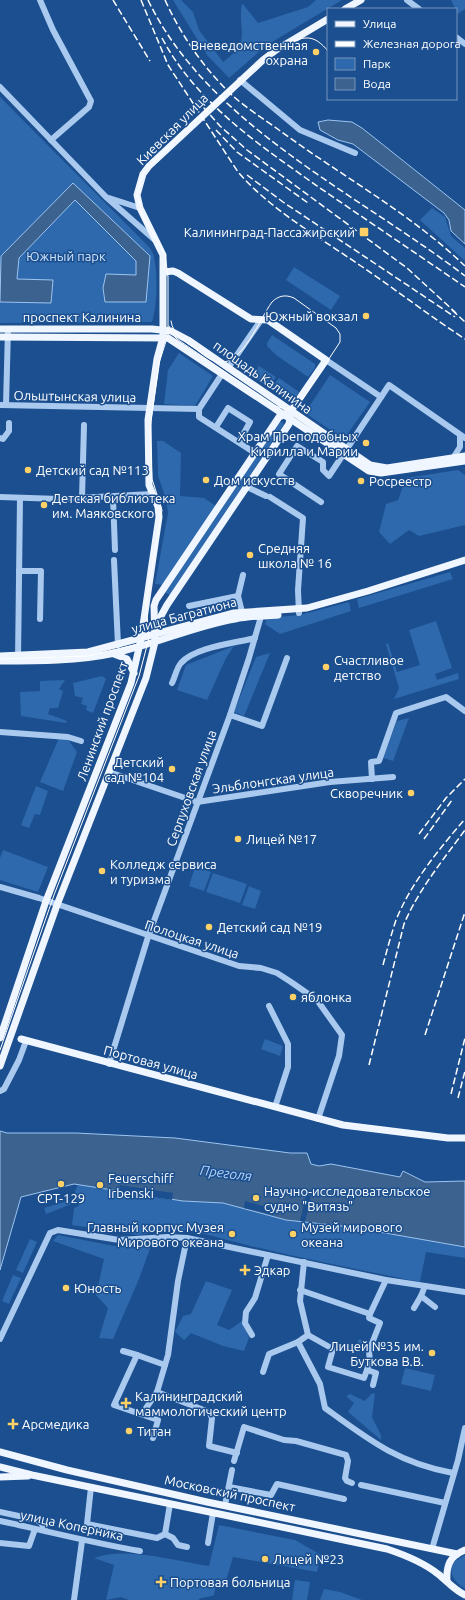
<svg xmlns="http://www.w3.org/2000/svg" width="465" height="1600" font-family="Ubuntu,sans-serif">
	<rect width="100%" height="100%" fill="#1b4f8f"/>
	<g fill="#2e69ad">
		<path d="M173 0H181L193 12 199 30 223 62C253 40 237 32 242 3L258 23 308 7 316 0H342L267 45 229 78 207 55Z"/>
		<path d="M451 0H465V9L458 14Z"/>
		<path d="M0 97 149 247C151 250 154 254 154 258 158 274 157 307 152 322L0 323Z"/>
		<path d="M432 208 445 217 451 236 465 248V261L420 220Z"/>
		<path d="M294 267 340 296 331 310 286 280Z"/>
		<path d="M272 335 315 364V368L308 377 276 355 267 346V343Z"/>
		<path d="M179 353 213 376 195 406 164 404 168 370Z"/>
		<path d="M259 366 276 377 268 388 253 376Z"/>
		<path d="M330 375 370 402 344 439 305 413Z"/>
		<path d="M279 378 299 392 291 403 271 389Z"/>
		<path d="M279 420 284 424 170 595 164 592Z"/>
		<path d="M157 441H163L181 453 180 496 204 498 216 506 164 585 155 584 168 513 166 499 158 476Z"/>
		<path d="M458 470 465 475V525L419 536 409 530 390 544 379 532 386 504 398 500 406 478Z"/>
		<path d="M450 572 453 579 359 608 357 599Z"/>
		<path d="M349 602 351 611 280 634 265 624 267 618 300 615Z"/>
		<path d="M436 621 452 668 435 674 437 680 458 673 459 679 394 699 399 688 386 644 388 643 397 672 420 665 409 630Z"/>
		<path d="M234 646 226 658 207 700 177 690 186 665Z"/>
		<path d="M270 653 244 716 234 712 256 657Z"/>
		<path d="M102 676 106 679 93 713 86 710 87 706 81 704 83 698 75 696 73 683Z"/>
		<path d="M65 680 59 689 63 691 58 708H50L48 714 67 721 66 723 21 716 20 692 40 691V681Z"/>
		<path d="M409 718 393 761 383 758 397 721Z"/>
		<path d="M59 738H67L77 752 63 791 40 782Z"/>
		<path d="M36 786 48 791 40 815 35 814 29 828 21 825Z"/>
		<path d="M3 850 48 867 38 892 0 880V858Z"/>
		<path d="M195 867 211 872 204 891 189 886Z"/>
		<path d="M213 873 247 884 240 903 206 892Z"/>
		<path d="M249 886 261 891 255 909 242 905Z"/>
		<path d="M265 1039 283 1046 280 1056 261 1049Z"/>
		<path d="M78 1184 183 1201 223 1203 286 1220 351 1227 465 1247V1258L426 1252 420 1282C366 1271 313 1261 260 1248 231 1242 196 1229 168 1229 157 1229 149 1234 138 1235L72 1225 74 1208 79 1206 75 1191Z"/>
		<path d="M64 1202 74 1203 46 1214 44 1208Z"/>
		<path d="M58 1235 114 1246 152 1243 139 1279 113 1339 99 1338 108 1308 96 1295 104 1259 53 1241Z"/>
		<path d="M30 1239 37 1242 23 1273 16 1270Z"/>
		<path d="M13 1275 21 1278 9 1304 2 1301Z"/>
		<path d="M206 1281 232 1290 217 1325 229 1330 242 1321 249 1338 244 1351 223 1346 191 1333 184 1340 175 1332 183 1316 191 1314Z"/>
		<path d="M359 1339 368 1342 364 1353 355 1349Z"/>
		<path d="M405 1368 435 1375 431 1391 401 1384Z"/>
		<path d="M375 1393 372 1417 381 1435V1440L348 1412 354 1403 346 1396 350 1394 365 1401 371 1394Z"/>
		<path d="M219 1525 295 1540 321 1555 317 1572 233 1557 225 1584 216 1585 214 1595C208 1598 203 1596 198 1600H129L121 1597 106 1600 114 1565 94 1558C125 1546 176 1561 209 1566Z"/>
		<path d="M465 1555V1589C455 1582 449 1576 452 1563Z"/>
		<path d="M295 1580 310 1582 307 1600H292Z"/>
		<path d="M324 1589 340 1592 362 1600H320Z"/>
	</g>
	<g fill="#3c6290" stroke="#9cc4f0">
		<path d="M328 120 352 122 362 128 465 210V244L451 231 449 220 444 213 353 144 338 140 320 130 318 122Z"/>
		<path d="M73 183 150 256 146 302H105L103 288 106 274 136 275V261L75 200 19 258 17 279 53 280 51 303 0 302 1 256Z"/>
		<path d="M0 1131 7 1133H76L175 1138 290 1153H307L311 1164 319 1166 331 1164 400 1177 403 1171 425 1182 465 1181V1247L351 1227 286 1220 223 1203 183 1201 74 1184 21 1197 0 1270Z"/>
	</g>
	<g fill="#1b4f8f">
		<path d="M120 1185 173 1193 172 1200 119 1192Z"/>
		<path d="M306 1194 311 1196 305 1222 300 1221Z"/>
		<path d="M245 1201 275 1209 274 1215 244 1208Z"/>
	</g>
	<g fill="none" stroke-linecap="round" stroke-linejoin="round">
		<g stroke="#a9c9ee" stroke-width="6">
			<path d="M40 0 53 30 91 101 89 107 51 140"/>
			<path d="M407 0 419 9"/>
			<path d="M456 37 465 44"/>
			<path d="M240 80 300 130 355 153"/>
			<path d="M0 87 106 197 156 241"/>
			<path d="M109 198 140 208"/>
			<path d="M326 360 381 397"/>
			<path d="M228 368 261 320"/>
			<path d="M0 405 199 409 222 374"/>
			<path d="M6 405 8 329"/>
			<path d="M199 409V417L255 453"/>
			<path d="M216 427 228 408 250 422 239 442"/>
			<path d="M0 438 3 439 9 431V423"/>
			<path d="M453 458 460 447V435"/>
			<path d="M247 487 266 496"/>
			<path d="M0 497 59 499 152 494"/>
			<path d="M113 497 115 550"/>
			<path d="M270 497 303 518 298 590 299 613"/>
			<path d="M82 498 84 425"/>
			<path d="M321 502 279 474 297 446 323 462V470L329 476 389 385 465 438"/>
			<path d="M114 560 118 645"/>
			<path d="M19 571H41L40 619"/>
			<path d="M238 596 243 575"/>
			<path d="M189 606 238 596 242 612"/>
			<path d="M18 660 20 498"/>
			<path d="M172 683C175 677 177 667 181 663 195 647 236 643 255 638"/>
			<path d="M230 715 262 726 287 658"/>
			<path d="M0 732 68 737 81 741"/>
			<path d="M109 772 197 802 330 782 393 777"/>
			<path d="M372 779 371 762 379 761 396 713 446 697 465 711"/>
			<path d="M0 887 39 898 239 966 261 968 277 973 291 982 317 1000 342 1035 339 1056 318 1119"/>
			<path d="M269 1006 288 1044V1067L275 1107"/>
			<path d="M109 1064 148 937 230 715 249 658 262 613"/>
			<path d="M0 1091 4 1089 19 1060 26 1041"/>
			<path d="M187 1238 178 1281 168 1355 157 1392 209 1412 212 1418 209 1446 237 1453"/>
			<path d="M425 1286 421 1296 435 1307"/>
			<path d="M300 1290 370 1314 386 1280"/>
			<path d="M414 1308 421 1296"/>
			<path d="M252 1335 245 1323 246 1312 255 1298 268 1255"/>
			<path d="M308 1335 333 1349 328 1367 364 1378 370 1362 369 1351 380 1323 369 1318 370 1314"/>
			<path d="M0 1339 50 1233 58 1230 119 1240 168 1237 187 1238 386 1280 465 1292"/>
			<path d="M298 1342 320 1384 325 1408C369 1440 398 1463 453 1473"/>
			<path d="M123 1351 137 1355"/>
			<path d="M367 1370 376 1373 373 1385"/>
			<path d="M263 1372 269 1354 298 1342 308 1335 300 1301 304 1262"/>
			<path d="M142 1414 157 1392"/>
			<path d="M153 1438 158 1420 114 1405 137 1355 165 1365"/>
			<path d="M234 1461 244 1427 284 1440 296 1441 346 1455 348 1461 345 1478 347 1481 352 1483"/>
			<path d="M361 1485 445 1503"/>
			<path d="M91 1487 87 1524 157 1538 165 1534 170 1504"/>
			<path d="M229 1487 271 1495 277 1484 344 1499"/>
			<path d="M225 1505 232 1470"/>
			<path d="M0 1512 37 1520 41 1523 46 1531"/>
			<path d="M0 1521C47 1531 93 1543 140 1551"/>
			<path d="M165 1534 173 1538 178 1545 187 1547"/>
			<path d="M0 1543 29 1546 35 1529"/>
			<path d="M208 1543 213 1513"/>
			<path d="M432 1549 458 1460 465 1428"/>
			<path d="M74 1600 82 1541"/>
		</g>
		<g stroke="#f0f6ff" stroke-width="7">
			<path d="M345 9 361 0"/>
			<path d="M0 329H152L171 331 188 340 370 465 387 468 465 456"/>
			<path d="M0 337 168 338 369 471 381 473 465 461"/>
			<path d="M156 625 167 605 289 424 291 411 326 360 268 320 251 319 178 273 173 271 164 272"/>
			<path d="M114 654 127 659 134 673"/>
			<path d="M0 656 88 652 234 613 307 608 368 591 465 560"/>
			<path d="M0 661C38 661 78 661 115 653 156 644 194 626 235 619 249 616 264 616 278 615"/>
			<path d="M0 1038 46 901 131 683 141 639 159 517 158 507 149 485 148 420 157 359 163 337V255L140 208 137 195 143 174 149 166 263 60 276 50 328 19"/>
			<path d="M21 1039 343 1125 448 1138H465"/>
			<path d="M0 1066 57 905 146 678 155 642 154 606 156 600 279 417 291 411"/>
			<path d="M0 1452 67 1470 207 1502 457 1554"/>
			<path d="M0 1467 32 1475 387 1549C405 1555 423 1562 438 1574 447 1581 454 1590 465 1595"/>
			<path d="M0 1477 28 1476"/>
			<path d="M447 1581C446 1565 450 1556 465 1550"/>
		</g>
		<g stroke="#fff" stroke-width="1">
			<path d="M169 326 172 334 177 339 275 406 286 409 294 407 302 400 340 342V334L336 328 294 298C285 294 278 296 272 302 260 318 242 366 219 362 210 361 202 354 195 348 184 341 173 335 171 321"/>
			<path d="M0 659 88 656 138 644 149 631"/>
			<path d="M0 1050 54 895 139 676 149 638 146 603 162 510 152 479 150 429 159 363 168 335V277L165 254 143 217 137 195 143 174 149 166C178 138 270 41 305 38 315 37 322 44 328 51"/>
		</g>
		<g stroke="#fff" stroke-width="1.5" stroke-dasharray="7 3" stroke-linecap="butt">
			<path d="M113 0 150 61"/>
			<path d="M141 0 168 65 238 172C272 211 319 237 361 266 396 290 430 316 465 339"/>
			<path d="M148 0C208 125 360 195 465 276"/>
			<path d="M165 0C181 35 204 69 233 96 245 107 265 120 279 130 340 175 410 213 465 266"/>
			<path d="M162 38C197 104 261 146 320 188 368 221 417 254 465 287"/>
			<path d="M197 100 220 126 247 150 407 268 456 313"/>
			<path d="M216 130 237 152 308 203"/>
			<path d="M247 175 283 202 455 317"/>
			<path d="M452 310 465 322"/>
			<path d="M419 834 446 798 465 779"/>
			<path d="M424 839 452 800"/>
			<path d="M383 965C387 950 391 935 396 920 411 883 439 849 465 819"/>
			<path d="M425 1035 465 912"/>
			<path d="M369 1065 404 924C419 889 443 860 465 830"/>
			<path d="M451 1094 465 1038"/>
			<path d="M458 1098 465 1071"/>
		</g>
	</g>
	<g fill="#ffd166" stroke="#1b4f8f" stroke-width="1.5">
		<circle cx="316" cy="52" r="4"/>
		<rect x="359" y="227" width="10" height="10" rx="2"/>
		<circle cx="366" cy="316" r="4"/>
		<circle cx="366" cy="443" r="4"/>
		<circle cx="28" cy="470" r="4"/>
		<circle cx="206" cy="480" r="4"/>
		<circle cx="361" cy="481" r="4"/>
		<circle cx="44" cy="505" r="4"/>
		<circle cx="250" cy="555" r="4"/>
		<circle cx="326" cy="667" r="4"/>
		<circle cx="172" cy="769" r="4"/>
		<circle cx="411" cy="793" r="4"/>
		<circle cx="238" cy="839" r="4"/>
		<circle cx="102" cy="871" r="4"/>
		<circle cx="209" cy="927" r="4"/>
		<circle cx="293" cy="997" r="4"/>
		<circle cx="61" cy="1184" r="4"/>
		<circle cx="100" cy="1185" r="4"/>
		<circle cx="256" cy="1198" r="4"/>
		<circle cx="232" cy="1234" r="4"/>
		<circle cx="293" cy="1234" r="4"/>
		<path d="M243 1264h4v4h4v4h-4v4h-4v-4h-4v-4h4z"/>
		<circle cx="66" cy="1288" r="4"/>
		<circle cx="432" cy="1353" r="4"/>
		<path d="M124 1397h4v4h4v4h-4v4h-4v-4h-4v-4h4z"/>
		<path d="M11 1418h4v4h4v4h-4v4h-4v-4h-4v-4h4z"/>
		<circle cx="129" cy="1431" r="4"/>
		<circle cx="265" cy="1559" r="4"/>
		<path d="M159 1576h4v4h4v4h-4v4h-4v-4h-4v-4h4z"/>
	</g>
	<g text-anchor="middle" dominant-baseline="central" stroke-width="3" stroke-linejoin="round" paint-order="stroke">
		<g font-size="13" fill="#fff" stroke="#1b4f8f" text-anchor="start">
			<text x="308" y="45" text-anchor="end">Вневедомственная<tspan x="308" dy="15">охрана</tspan></text>
			<text x="355" y="232" text-anchor="end">Калининград-Пассажирский</text>
			<text x="358" y="316" text-anchor="end">Южный вокзал</text>
			<text x="358" y="436" text-anchor="end">Храм Преподобных<tspan x="358" dy="15">Кирилла и Марии</tspan></text>
			<text x="36" y="470">Детский сад №113</text>
			<text x="214" y="480">Дом искусств</text>
			<text x="369" y="481">Росреестр</text>
			<text x="52" y="498">Детская библиотека<tspan x="52" dy="15">им. Маяковского</tspan></text>
			<text x="258" y="548">Средняя<tspan x="258" dy="15">школа № 16</tspan></text>
			<text x="334" y="660">Счастливое<tspan x="334" dy="15">детство</tspan></text>
			<text x="164" y="762" text-anchor="end">Детский<tspan x="164" dy="15">сад №104</tspan></text>
			<text x="403" y="793" text-anchor="end">Скворечник</text>
			<text x="246" y="839">Лицей №17</text>
			<text x="110" y="864">Колледж сервиса<tspan x="110" dy="15">и туризма</tspan></text>
			<text x="217" y="927">Детский сад №19</text>
			<text x="301" y="997">яблонка</text>
			<text x="108" y="1178">Feuerschiff<tspan x="108" dy="15">Irbenski</tspan></text>
			<text x="264" y="1191">Научно-исследовательское<tspan x="264" dy="15">судно "Витязь"</tspan></text>
			<text x="61" y="1198" text-anchor="middle">СРТ-129</text>
			<text x="224" y="1227" text-anchor="end">Главный корпус Музея<tspan x="224" dy="15">Мирового океана</tspan></text>
			<text x="301" y="1227">Музей мирового<tspan x="301" dy="15">океана</tspan></text>
			<text x="254" y="1270">Эдкар</text>
			<text x="74" y="1288">Юность</text>
			<text x="424" y="1346" text-anchor="end">Лицей №35 им.<tspan x="424" dy="15">Буткова В.В.</tspan></text>
			<text x="135" y="1396">Калининградский<tspan x="135" dy="15">маммологический центр</tspan></text>
			<text x="22" y="1424">Арсмедика</text>
			<text x="137" y="1431">Титан</text>
			<text x="273" y="1559">Лицей №23</text>
			<text x="170" y="1582">Портовая больница</text>
		</g>
		<g font-size="13" fill="#fff" stroke="#1b4f8f">
			<text transform="translate(172 129) rotate(-45)">Киевская улица</text>
			<text x="82" y="317">проспект Калинина</text>
			<text transform="translate(263 377) rotate(35)">площадь Калинина</text>
			<text transform="translate(75 396) rotate(1)">Ольштынская улица</text>
			<text transform="translate(184 615) rotate(-15)">улица Багратиона</text>
			<text transform="translate(102 721) rotate(-70)">Ленинский проспект</text>
			<text transform="translate(273 780) rotate(-8)">Эльблонгская улица</text>
			<text transform="translate(191 788) rotate(-70)">Серпуховская улица</text>
			<text transform="translate(192 939) rotate(18)">Полоцкая улица</text>
			<text transform="translate(151 1062) rotate(15)">Портовая улица</text>
			<text transform="translate(230 1493) rotate(12)">Московский проспект</text>
			<text transform="translate(72 1525) rotate(12)">улица Коперника</text>
		</g>
		<g font-size="13" fill="#cfe3fa" stroke="#1b4f8f">
			<text x="66" y="256">Южный парк</text>
		</g>
		<g font-size="14" font-style="italic" fill="#b5d3f5" stroke="#1b4f8f">
			<text transform="translate(226 1173) rotate(7)">Преголя</text>
		</g>
	</g>
	<rect x="327" y="8" width="130" height="92" fill="#1b4f8f" stroke="#7695bc"/>
	<rect x="335" y="21" width="20" height="6" fill="#f0f6ff" stroke="#7695bc"/>
	<text x="363" y="28" font-size="12" fill="#ffffff">Улица</text>
	<rect x="335" y="41" width="20" height="6" fill="#ffffff" stroke="#7695bc"/>
	<text x="363" y="48" font-size="12" fill="#ffffff">Железная дорога</text>
	<rect x="335" y="58" width="20" height="12" fill="#2e69ad" stroke="#7695bc"/>
	<text x="363" y="68" font-size="12" fill="#ffffff">Парк</text>
	<rect x="335" y="78" width="20" height="12" fill="#3c6290" stroke="#7695bc"/>
	<text x="363" y="88" font-size="12" fill="#ffffff">Вода</text>
</svg>
